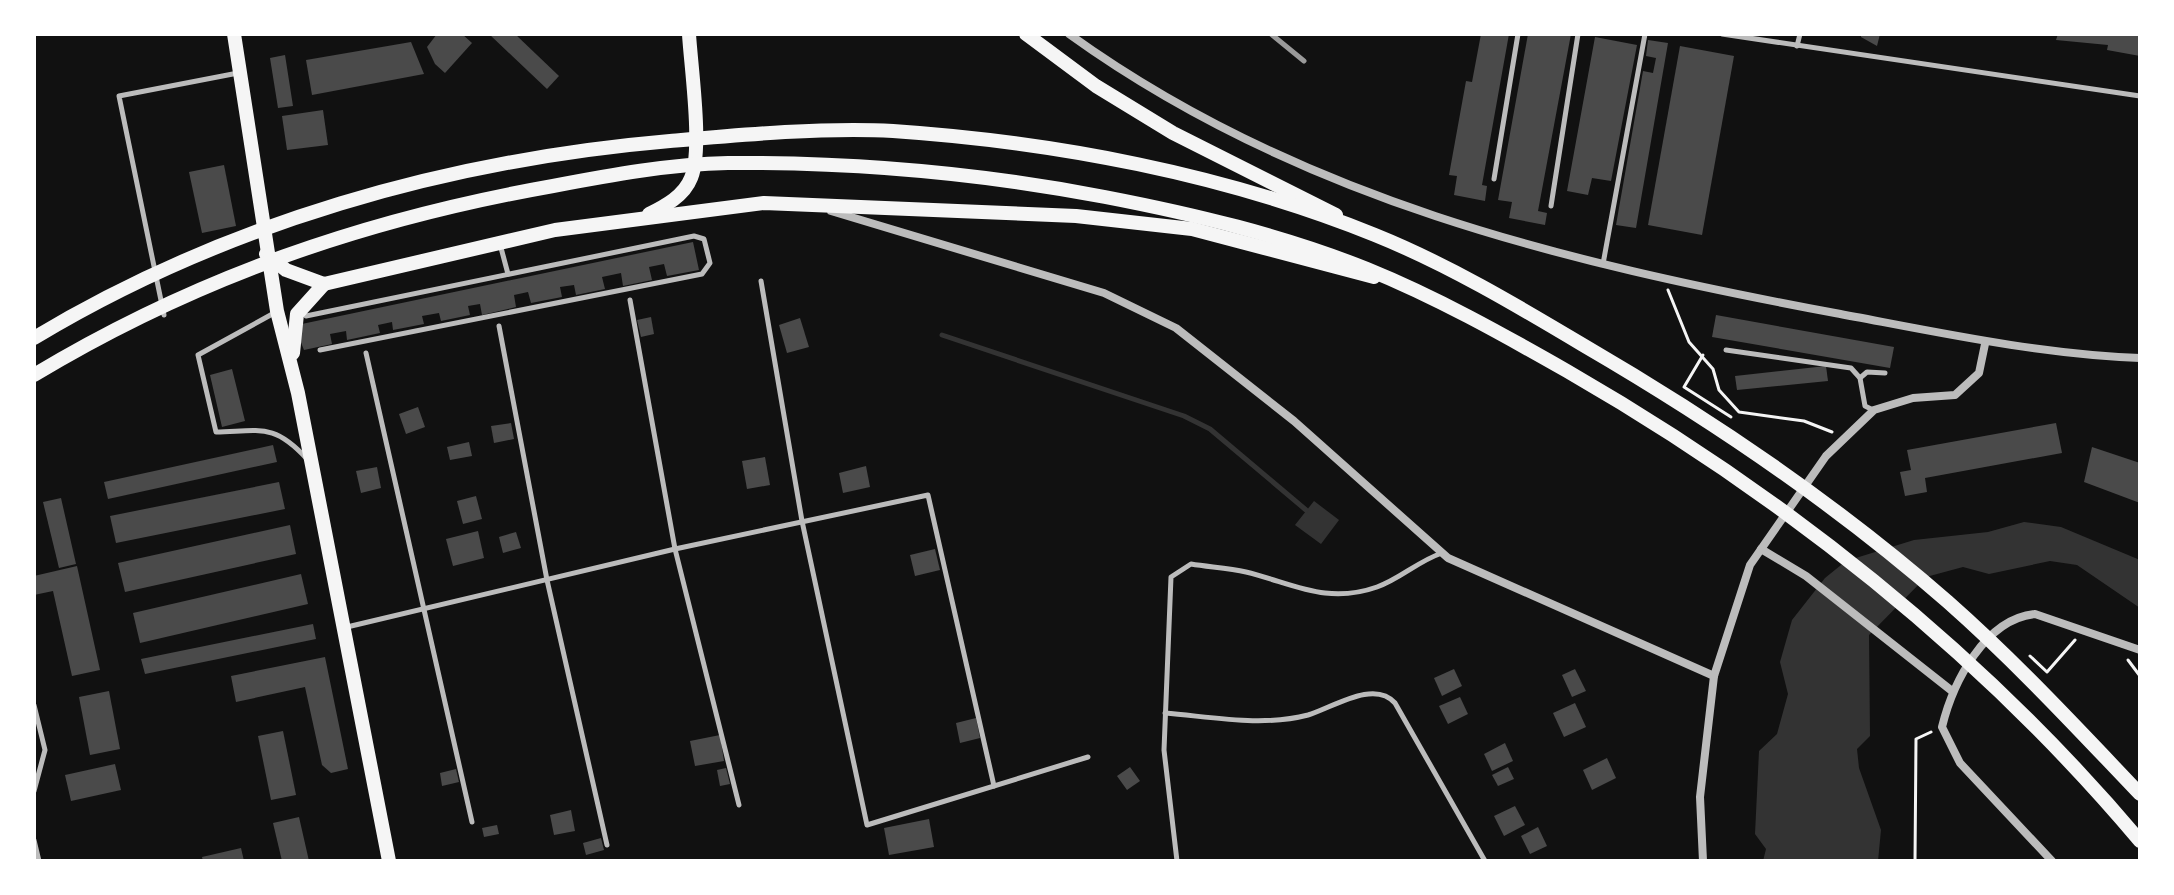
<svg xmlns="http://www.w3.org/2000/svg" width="2174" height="895" font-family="'DejaVu Sans',sans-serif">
	<rect width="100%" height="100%" fill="#111"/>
	<g fill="#333">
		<path d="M1314 501 1339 520 1321 544 1295 525Z"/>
		<path d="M2024 522 2061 527 2140 560V608L2077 565 2050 561 1989 574 1963 567 1926 577 1869 635 1870 736 1857 749 1859 768 1881 830 1878 861H1763L1766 849 1755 834 1759 751 1777 734 1788 694 1780 662 1792 620 1825 578 1846 561 1914 540 1988 532Z"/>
	</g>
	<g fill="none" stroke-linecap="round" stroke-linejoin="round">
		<path stroke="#333" stroke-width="5" d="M942 335 1184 416 1210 429 1306 510"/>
	</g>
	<g fill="#4a4a4a">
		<path d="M437 34H462L472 43 445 73 435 64 427 47Z"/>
		<path d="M489 34H515L559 76 547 89Z"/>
		<path d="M1481 34H1509L1482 185 1487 186 1485 201 1454 195 1457 176 1449 175 1466 81 1472 82Z"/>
		<path d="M1528 34H1571L1538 211 1547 213 1545 225 1509 218 1512 202 1498 200Z"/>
		<path d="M1861 34H1880L1877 46 1861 37Z"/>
		<path d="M2058 34H2140V56L2107 50 2108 45 2056 40Z"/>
		<path d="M1595 37 1637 45 1611 181 1592 178 1588 195 1567 191Z"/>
		<path d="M1648 40 1668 43 1636 228 1616 225 1643 71 1653 73 1656 58 1646 56Z"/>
		<path d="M411 42 424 74 312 95 306 60Z"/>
		<path d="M1680 46 1734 56 1702 235 1648 225Z"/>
		<path d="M285 55 293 106 278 108 270 58Z"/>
		<path d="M323 110 328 145 287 150 282 116Z"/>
		<path d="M224 165 236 226 202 233 189 172Z"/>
		<path d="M693 242 699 270 667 276 664 264 649 267 652 280 623 286 621 273 602 277 605 289 576 295 574 285 560 287 562 297 531 303 528 292 514 295 516 307 482 315 480 304 468 306 470 315 441 321 439 313 422 316 424 324 393 330 392 322 378 325 380 333 347 340 346 331 330 334 332 344 304 350 300 340 297 325Z"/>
		<path d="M1716 315 1894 347 1890 368 1712 337Z"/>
		<path d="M651 317 654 334 641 337 637 320Z"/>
		<path d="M800 318 809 347 787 353 779 325Z"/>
		<path d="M1826 366 1828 381 1737 390 1735 376Z"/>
		<path d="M232 369 245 421 222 427 210 375Z"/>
		<path d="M418 407 425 427 406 434 399 414Z"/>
		<path d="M511 423 514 439 494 443 491 426Z"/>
		<path d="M2056 423 2062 453 1925 478 1927 492 1905 496 1900 472 1911 470 1907 450Z"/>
		<path d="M469 442 472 456 450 460 447 447Z"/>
		<path d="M273 445 277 462 108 499 104 482Z"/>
		<path d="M2092 447 2140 463V503L2084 482Z"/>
		<path d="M765 457 770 485 747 489 742 461Z"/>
		<path d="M866 466 870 487 843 493 839 473Z"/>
		<path d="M377 467 381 488 361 493 356 471Z"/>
		<path d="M279 482 285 509 116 543 110 516Z"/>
		<path d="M476 496 482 519 463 524 457 501Z"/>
		<path d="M61 498 76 564 59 568 43 502Z"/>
		<path d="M290 525 296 554 125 592 118 563Z"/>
		<path d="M478 531 484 558 453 566 446 539Z"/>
		<path d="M516 532 521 548 503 553 499 537Z"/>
		<path d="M935 549 940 570 915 576 910 555Z"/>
		<path d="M77 566 100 670 72 676 53 591 34 595V576Z"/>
		<path d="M301 574 308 604 140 643 133 613Z"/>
		<path d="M313 624 316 639 145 674 141 659Z"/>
		<path d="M325 657 348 769 331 773 322 765 305 687 236 702 231 676Z"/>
		<path d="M1454 669 1462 686 1442 696 1434 678Z"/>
		<path d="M1575 669 1586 691 1572 697 1562 675Z"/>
		<path d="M109 691 120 749 90 755 79 697Z"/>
		<path d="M1460 697 1468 714 1448 724 1439 706Z"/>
		<path d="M1575 703 1586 727 1564 737 1553 713Z"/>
		<path d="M976 718 980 738 960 743 956 723Z"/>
		<path d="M283 731 296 795 271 800 258 736Z"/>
		<path d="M720 735 724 761 695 766 690 741Z"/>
		<path d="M1505 743 1513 761 1492 771 1484 754Z"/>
		<path d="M1607 758 1616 778 1592 790 1583 770Z"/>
		<path d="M115 764 121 790 71 801 65 775Z"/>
		<path d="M1130 767 1140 781 1127 790 1117 776Z"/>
		<path d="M1508 767 1514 779 1498 786 1492 775Z"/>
		<path d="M726 768 730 784 720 786 717 770Z"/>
		<path d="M456 769 459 782 442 786 440 773Z"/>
		<path d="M1515 806 1525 825 1504 836 1494 816Z"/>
		<path d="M571 810 575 831 554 835 550 815Z"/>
		<path d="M299 817 309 861H282L273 823Z"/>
		<path d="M929 819 934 847 889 855 884 828Z"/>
		<path d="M497 825 499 834 484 837 482 828Z"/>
		<path d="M1538 827 1547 846 1530 854 1521 836Z"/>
		<path d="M601 838 604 850 586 855 583 843Z"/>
		<path d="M241 848 244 861H203L202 857Z"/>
	</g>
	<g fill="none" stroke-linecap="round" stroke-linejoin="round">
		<g stroke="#f5f5f5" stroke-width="3">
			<path d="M1668 290 1689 342 1713 369 1719 390 1739 412 1804 421 1832 432"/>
			<path d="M1703 355 1684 387 1731 417"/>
			<path d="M2030 656 2047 672 2075 640"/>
			<path d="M2128 660 2140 676"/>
			<path d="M1915 861 1916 739 1931 732"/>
		</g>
		<g stroke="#bcbcbc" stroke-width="5">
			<path d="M1722 34 2140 96"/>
			<path d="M1797 46 1800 34"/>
			<path d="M1494 179 1518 34"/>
			<path d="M1551 206 1578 34"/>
			<path d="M500 244 508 274"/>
			<path d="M1603 264 1645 34"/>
			<path d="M761 281 802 521 867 825 1088 757"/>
			<path d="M630 300 675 549 739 805"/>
			<path d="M276 312 198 355 216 432C261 431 274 423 307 459"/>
			<path d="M164 315 119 96 238 73"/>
			<path d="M306 316 694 236 704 239 710 263 702 274 320 350"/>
			<path d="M499 326 547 580 607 845"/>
			<path d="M1726 350 1851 368 1860 378 1865 406 1873 410"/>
			<path d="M366 353 472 822"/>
			<path d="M1860 378 1867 372 1885 373"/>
			<path d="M347 627 675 549 928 495 994 786"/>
			<path d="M34 705 45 750 34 791"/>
			<path d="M1165 713C1213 717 1262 727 1308 715 1332 708 1374 679 1395 703L1485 861"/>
			<path d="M34 840 39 861"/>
			<path d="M1177 861 1164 750 1171 577 1191 564C1209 567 1228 568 1246 572 1292 583 1326 605 1377 587 1400 579 1418 561 1442 553"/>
		</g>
		<g stroke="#bcbcbc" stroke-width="8">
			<path d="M1069 34C1298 199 1563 262 1835 313 1937 332 2037 354 2140 358"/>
			<path d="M831 211 1104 293 1176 328 1294 421 1448 558 1714 676"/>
			<path d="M1761 549 1806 576 1952 691"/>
			<path d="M1703 861 1700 797 1714 676 1750 565 1826 456 1874 410 1913 398 1955 395 1979 373 1985 344"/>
			<path d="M2052 861 1960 763 1942 727C1953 682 1985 619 2035 614L2140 650"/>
		</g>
		<g stroke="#f5f5f5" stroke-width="14">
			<path d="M234 34 277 311 298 393 389 861"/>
			<path d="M1026 34 1096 86 1173 133 1336 215"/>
			<path d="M649 214C665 206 684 196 691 178 703 150 691 68 689 34"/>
			<path d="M266 254 286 270 324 284 555 230 764 203 1076 216 1192 229 1374 277"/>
			<path d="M293 353 297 314 324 284"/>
		</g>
		<g stroke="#f5f5f5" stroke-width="14">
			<path d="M34 338C225 223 448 160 670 141 738 135 825 127 893 131 1055 142 1224 174 1375 235 1447 264 1516 305 1583 345 1712 420 1836 504 1948 602 2016 662 2078 729 2140 794"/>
			<path d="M34 375C197 277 366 219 553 186 610 175 671 164 728 163 855 162 980 173 1105 197 1193 214 1282 235 1367 269 1436 297 1502 334 1567 371 1781 494 1980 651 2140 841"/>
		</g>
		<path stroke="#9a9a9a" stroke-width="5" d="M1271 34 1304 61"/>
	</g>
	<rect width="2174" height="895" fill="none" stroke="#ffffff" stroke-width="72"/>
</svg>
